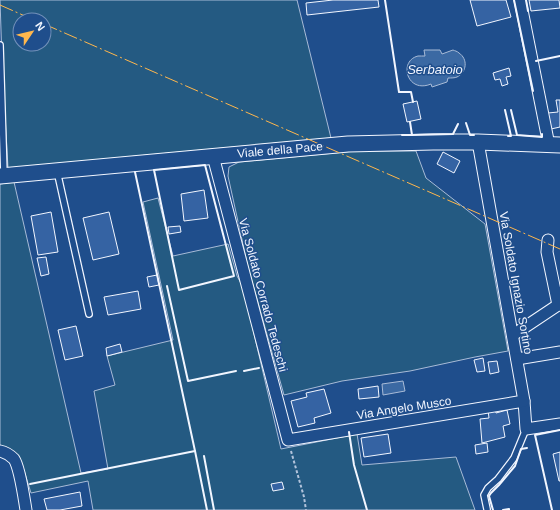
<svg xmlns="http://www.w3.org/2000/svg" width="560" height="510" font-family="Helvetica,sans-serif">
	<rect width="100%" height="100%" fill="#1f4e8c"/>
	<g fill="#245a82" stroke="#a8bbd7" fill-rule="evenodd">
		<path d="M0 0H297L331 138 8 168 2 60ZM20 20H44V44H20Z"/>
		<path d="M356 151H416L426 178 485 224 508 351 475 357 410 371 342 381 284 395 248 267 228 176 229 167 239 162Z"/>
		<path d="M14 182 81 473 108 469 94 391 115 385 107 356 173 340 143 202 158 198 173 256 228 244 237 276 243 287 281 449 357 434 362 465 456 457 475 510H93L88 481 31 493 23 467 0 448V184Z"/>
	</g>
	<g fill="#3b69a3" stroke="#a8bbd7">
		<path d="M424 50H440L442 54 453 50C455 51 457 51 459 53 468 59 467 72 457 77 455 78 451 78 448 78L447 82 432 87 431 84C407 94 398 61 418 56 420 56 423 56 425 56Z"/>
		<path d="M403 381 405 391 383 395 382 384Z"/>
	</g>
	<g fill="#3563a3" stroke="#f2f6ff">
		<path d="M333 0H378L379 7 307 15 306 3Z"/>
		<path d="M470 0H506L511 17 477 26Z"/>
		<path d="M529 0H559L560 8 531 11Z"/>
		<path d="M509 68 511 76 506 77 508 84 502 86 500 79 495 80 493 73Z"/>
		<path d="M556 100H560V127L551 129 548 113 558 112Z"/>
		<path d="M417 101 421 119 407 122 403 104Z"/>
		<path d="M443 152 460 161 454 173 437 164Z"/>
		<path d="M204 190 208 218 184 221 181 194Z"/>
		<path d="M51 212 58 252 38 255 31 216Z"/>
		<path d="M109 212 119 254 93 260 83 218Z"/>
		<path d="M180 226 181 232 169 234 168 227Z"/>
		<path d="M46 257 49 274 41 276 37 258Z"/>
		<path d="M157 275 159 285 149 287 147 277Z"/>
		<path d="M138 291 141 309 108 315 104 297Z"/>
		<path d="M76 326 83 356 65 360 58 330Z"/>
		<path d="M120 344 122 352 107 356 106 348Z"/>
		<path d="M483 358 485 371 477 372 474 360Z"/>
		<path d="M497 361 499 372 490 374 488 362Z"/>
		<path d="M378 386 379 397 359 399 358 389Z"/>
		<path d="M324 389 331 413 314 418 315 423 298 427 291 401 307 397 306 393Z"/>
		<path d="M495 409 496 413 507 410 510 424 503 426 505 437 482 443 480 419 489 418 488 410Z"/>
		<path d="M388 434 391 453 364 457 361 438Z"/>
		<path d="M487 443 488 452 476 454 475 445Z"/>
		<path d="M560 452V481H559L553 454Z"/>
		<path d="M282 482 284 489 273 491 271 484Z"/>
		<path d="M80 492 82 506 60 510H47L44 499Z"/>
	</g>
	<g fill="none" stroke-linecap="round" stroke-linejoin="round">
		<g stroke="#f2f6ff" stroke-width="8">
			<g id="lane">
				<path d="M0 45 4 175"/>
				<path d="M57 171 89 314"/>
				<path d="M487 509 484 495 488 488 498 479 514 458 526 429"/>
			</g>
		</g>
		<g stroke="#f2f6ff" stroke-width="13">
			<g id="street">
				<path d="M520 0 549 145"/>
				<path d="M478 142 524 401 526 429 560 424"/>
				<path d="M213 156 288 440 524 401"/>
				<path d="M548 240 547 252 558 305"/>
				<path d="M513 335 558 305H560"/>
				<path d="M517 359 560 352"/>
				<path d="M0 451C5 452 10 455 14 459 20 468 24 498 26 510"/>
			</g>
		</g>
		<g stroke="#f2f6ff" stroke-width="17">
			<path id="secondary" d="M0 176 348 144 433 142H478L560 145"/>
		</g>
		<path stroke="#b3c4dc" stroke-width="2" stroke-dasharray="3 2" stroke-linecap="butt" d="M291 451 304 497 306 510"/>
		<use href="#lane" stroke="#1f4e8c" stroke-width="5.5"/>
		<use href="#street" stroke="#1f4e8c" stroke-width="11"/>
		<use href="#secondary" stroke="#1f4e8c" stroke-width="15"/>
		<g stroke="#f2f6ff" stroke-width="2">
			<path d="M385 0 399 92H411L413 102"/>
			<path d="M514 0 533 91"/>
			<path d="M526 0 528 11"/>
			<path d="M536 61 560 56"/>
			<path d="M505 110 511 136H508"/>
			<path d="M511 110 517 135 542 137V134"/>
			<path d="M410 122 412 135 453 134 458 124"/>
			<path d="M466 123 470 135H474"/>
			<path d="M402 135H412"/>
			<path d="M205 165 234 276 179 290 154 170Z"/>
			<path d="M135 172 195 451 207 510"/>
			<path d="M167 286 188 381 236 371"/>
			<path d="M244 371 259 368"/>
			<path d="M349 432 354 465 367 510"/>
			<path d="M204 456 214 510"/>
			<path d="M30 484 195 451"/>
			<path d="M493 510 489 496 491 493 499 485 515 466 521 449 527 448"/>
			<path d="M503 510 509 509V510"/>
			<path d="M552 510 535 435 560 430"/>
		</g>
		<g stroke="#ffb74d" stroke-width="1" stroke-dasharray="14 3 2 3" stroke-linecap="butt">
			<path d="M0 5 34 20"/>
			<path d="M44 24 560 249"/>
		</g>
	</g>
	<g text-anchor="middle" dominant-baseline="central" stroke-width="3" stroke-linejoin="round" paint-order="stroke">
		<g font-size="12" fill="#f2f6ff" stroke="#1f4e8c">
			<text transform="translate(280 150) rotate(-5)">Viale della Pace</text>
			<text transform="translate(516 283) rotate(80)">Via Soldato Ignazio Sortino</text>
			<text transform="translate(263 295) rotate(75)">Via Soldato Corrado Tedeschi</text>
			<text transform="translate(404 408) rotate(-9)">Via Angelo Musco</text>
		</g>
		<g font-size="13" font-style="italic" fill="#f2f6ff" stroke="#1f4e8c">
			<text x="435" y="69">Serbatoio</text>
		</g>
	</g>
	<g transform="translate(32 32) rotate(55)"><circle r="19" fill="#1f4e8c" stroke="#7391ba"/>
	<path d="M0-3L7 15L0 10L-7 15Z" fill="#ffb74d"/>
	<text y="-6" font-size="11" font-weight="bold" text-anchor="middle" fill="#f2f6ff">N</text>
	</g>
</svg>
